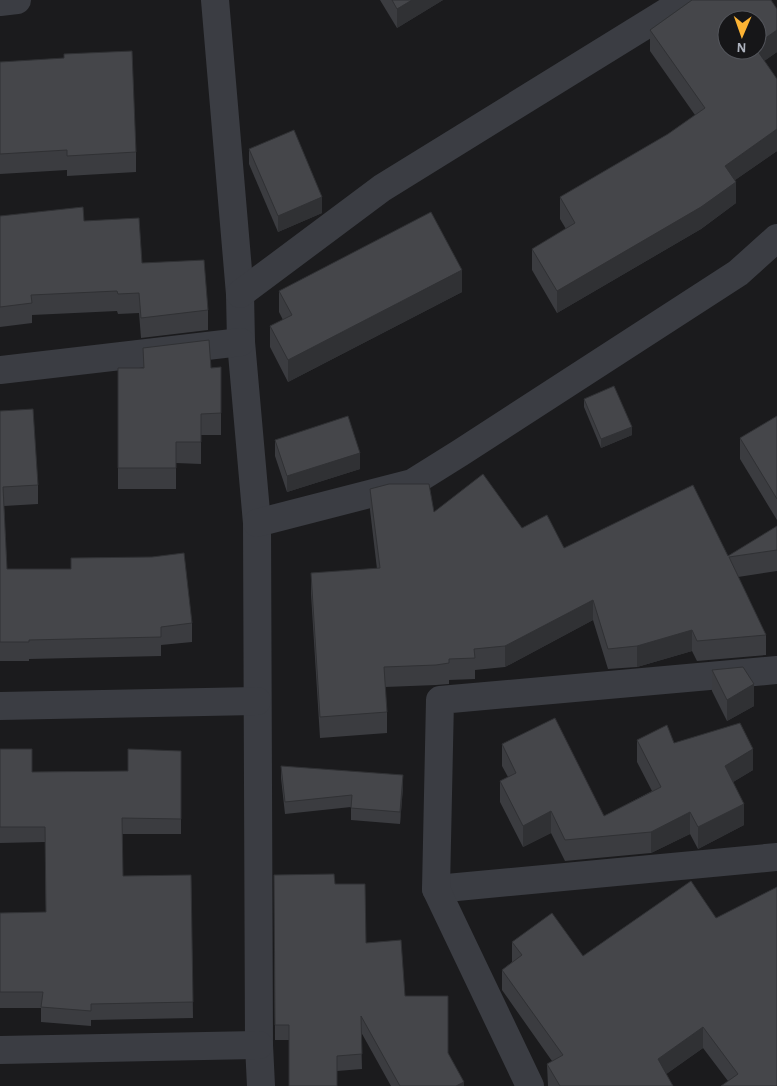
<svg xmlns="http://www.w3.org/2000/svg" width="777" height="1086" font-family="'Alegreya Sans',sans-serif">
	<rect width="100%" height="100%" fill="#1b1b1d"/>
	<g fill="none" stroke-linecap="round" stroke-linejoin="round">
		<g stroke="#3b3d43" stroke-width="28">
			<path d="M215 0 240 294 241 342 257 523 259 1045 261 1086"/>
			<path d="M0 2 17 0"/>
			<path d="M240 294 382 188 686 0"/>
			<path d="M0 370 241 342"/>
			<path d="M257 523 412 483 460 453 738 273 777 238"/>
			<path d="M0 706 257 701"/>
			<path d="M436 889 777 857"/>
			<path d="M0 1050 259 1045"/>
			<path d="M530 1086 436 889 440 700 777 670"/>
		</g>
	</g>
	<g fill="#3b3c40">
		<path d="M380 0H443L397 28Z"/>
		<path d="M777 9V52L764 61 777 151 735 180 736 203 701 229 557 313 532 270V249L566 229 560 219V197L668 134 695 115 650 51V30Z"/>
		<path d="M0 62 136 152V172L67 176V170L0 174Z"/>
		<path d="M249 149 322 213 278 232 249 164Z"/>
		<path d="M0 216 84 221 208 310V330L141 338 139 313 118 314 117 311 32 315V323L0 327Z"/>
		<path d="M279 291 462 292 288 382 270 347V326L283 320 279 312Z"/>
		<path d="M143 348 211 368 221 367V435H201V464L176 463V489H118V368H143Z"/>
		<path d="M584 399 632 435 601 448 584 407Z"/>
		<path d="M0 411 38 485V504L4 506 7 569 192 623V642L161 645V656L29 659V661H0Z"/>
		<path d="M777 416V520L740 459V438Z"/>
		<path d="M275 440 360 469 287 492 275 456Z"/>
		<path d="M370 489 434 512 522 528 564 548 728 556 777 526V571L738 577 766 635V655L697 661 692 651 637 667 608 669 593 620 505 667 475 670V679L449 680V684L436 685 385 687 387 712V733L320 738 311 594V573L377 569 370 510Z"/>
		<path d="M712 670 754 706 727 721 712 691Z"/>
		<path d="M637 740 674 743 753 770 733 782 744 825 698 849 690 834 651 853 565 861 551 833 523 847 500 802V781L508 777 502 766V744L604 816 652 791 637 762Z"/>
		<path d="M0 749 32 772 128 771 181 751V834H122L123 876 191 875 193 1018 91 1020V1026L41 1022V1008H0V913L46 912 45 842 0 843Z"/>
		<path d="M281 766 403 787 400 824 351 820V807L285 814 281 778Z"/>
		<path d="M274 875 335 884 366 943 448 1053 464 1086H391L361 1032 362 1069 337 1071 289 1040H275Z"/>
		<path d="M691 881 777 1086 728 1081 703 1048 666 1074 673 1086H548L547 1064 552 1061 502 990V970L512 962V942L583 956Z"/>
	</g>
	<g fill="#303134">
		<path d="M412 0H443L397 28V9Z"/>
		<path d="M777 30V52L754 68 757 44Z"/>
		<path d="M777 129V151L725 187V166Z"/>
		<path d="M736 182V203L701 229 557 313V291Z"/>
		<path d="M322 197V213L278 232V216Z"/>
		<path d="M462 270V292L288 382V360Z"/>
		<path d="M632 427V435L601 448V439Z"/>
		<path d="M360 453V469L287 492V476Z"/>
		<path d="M593 600V620L505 667V646Z"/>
		<path d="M692 630V651L637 667V646Z"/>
		<path d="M754 684V706L727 721V700Z"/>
		<path d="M753 749V770L725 787V766Z"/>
		<path d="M403 775V787L400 824V812Z"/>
		<path d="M744 804V825L698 849V827Z"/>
		<path d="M551 811V833L523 847V826Z"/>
		<path d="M690 812V834L651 853V832Z"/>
		<path d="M703 1027V1048L658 1080V1059Z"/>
		<path d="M464 1082V1086H456Z"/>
	</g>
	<g fill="#45464a" stroke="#303134">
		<path d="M392 0H412L397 9Z"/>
		<path d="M692 0H771L777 9V30L757 44V20H727V50H757L777 79V129L725 166 736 182 701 207 557 291 532 249 575 223 560 197 668 134 705 108 650 30Z"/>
		<path d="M132 51 136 152 67 156V150L0 154V62L64 58V54Z"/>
		<path d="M294 130 322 197 278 216 249 149Z"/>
		<path d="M83 207 84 221 139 218 142 263 204 260 208 310 141 318 139 293 118 294 117 291 31 295 32 303 0 307V216Z"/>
		<path d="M431 212 462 270 288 360 270 326 292 315 279 291Z"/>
		<path d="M209 340 211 368 221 367V413L201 414V442H176V468H118V368H144L143 348Z"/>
		<path d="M614 386 632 427 601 439 584 399Z"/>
		<path d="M33 409 38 485 3 487 7 569H71V558L152 557 184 553 192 623 161 627V637L29 640V642H0V411Z"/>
		<path d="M348 416 360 453 287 476 275 440Z"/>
		<path d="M777 416V499L740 438Z"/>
		<path d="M483 474 522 528 547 515 564 548 693 485 728 556 777 526V550L729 557 766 635 697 641 692 630 637 646 608 649 593 600 505 646 474 649 475 658 449 659V663L436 665 384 667 387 712 320 717 311 573 380 568 370 489 389 484H429L434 512Z"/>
		<path d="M743 667 754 684 727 700 712 670Z"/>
		<path d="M555 718 604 816 661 787 637 740 667 725 674 743 740 723 753 749 725 766 744 804 698 827 690 812 651 832 565 840 551 811 523 826 500 781 516 773 502 744Z"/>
		<path d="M0 749H32V772L128 771V749L181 751V819L122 818 123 876 191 875 193 1002 91 1004V1011L41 1007 43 992H0V913L46 912 45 827H0Z"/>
		<path d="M281 766 403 775 400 812 351 808 352 795 285 802Z"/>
		<path d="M334 874 335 884H365L366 943 401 940 405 996H448V1053L464 1082 456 1086H400L361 1016 362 1054 337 1056V1086H289V1025H275L274 875Z"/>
		<path d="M691 881 716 918 777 887V1086H721L738 1074 703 1027 658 1059 673 1086H560L547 1064 563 1055 502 970 522 955 512 942 552 913 583 956Z"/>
	</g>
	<g transform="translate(742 35) rotate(182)"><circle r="24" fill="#161618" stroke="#52545a"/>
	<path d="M0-4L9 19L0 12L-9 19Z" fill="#fcb334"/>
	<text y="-8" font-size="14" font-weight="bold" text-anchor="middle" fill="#adb2bd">N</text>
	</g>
</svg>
